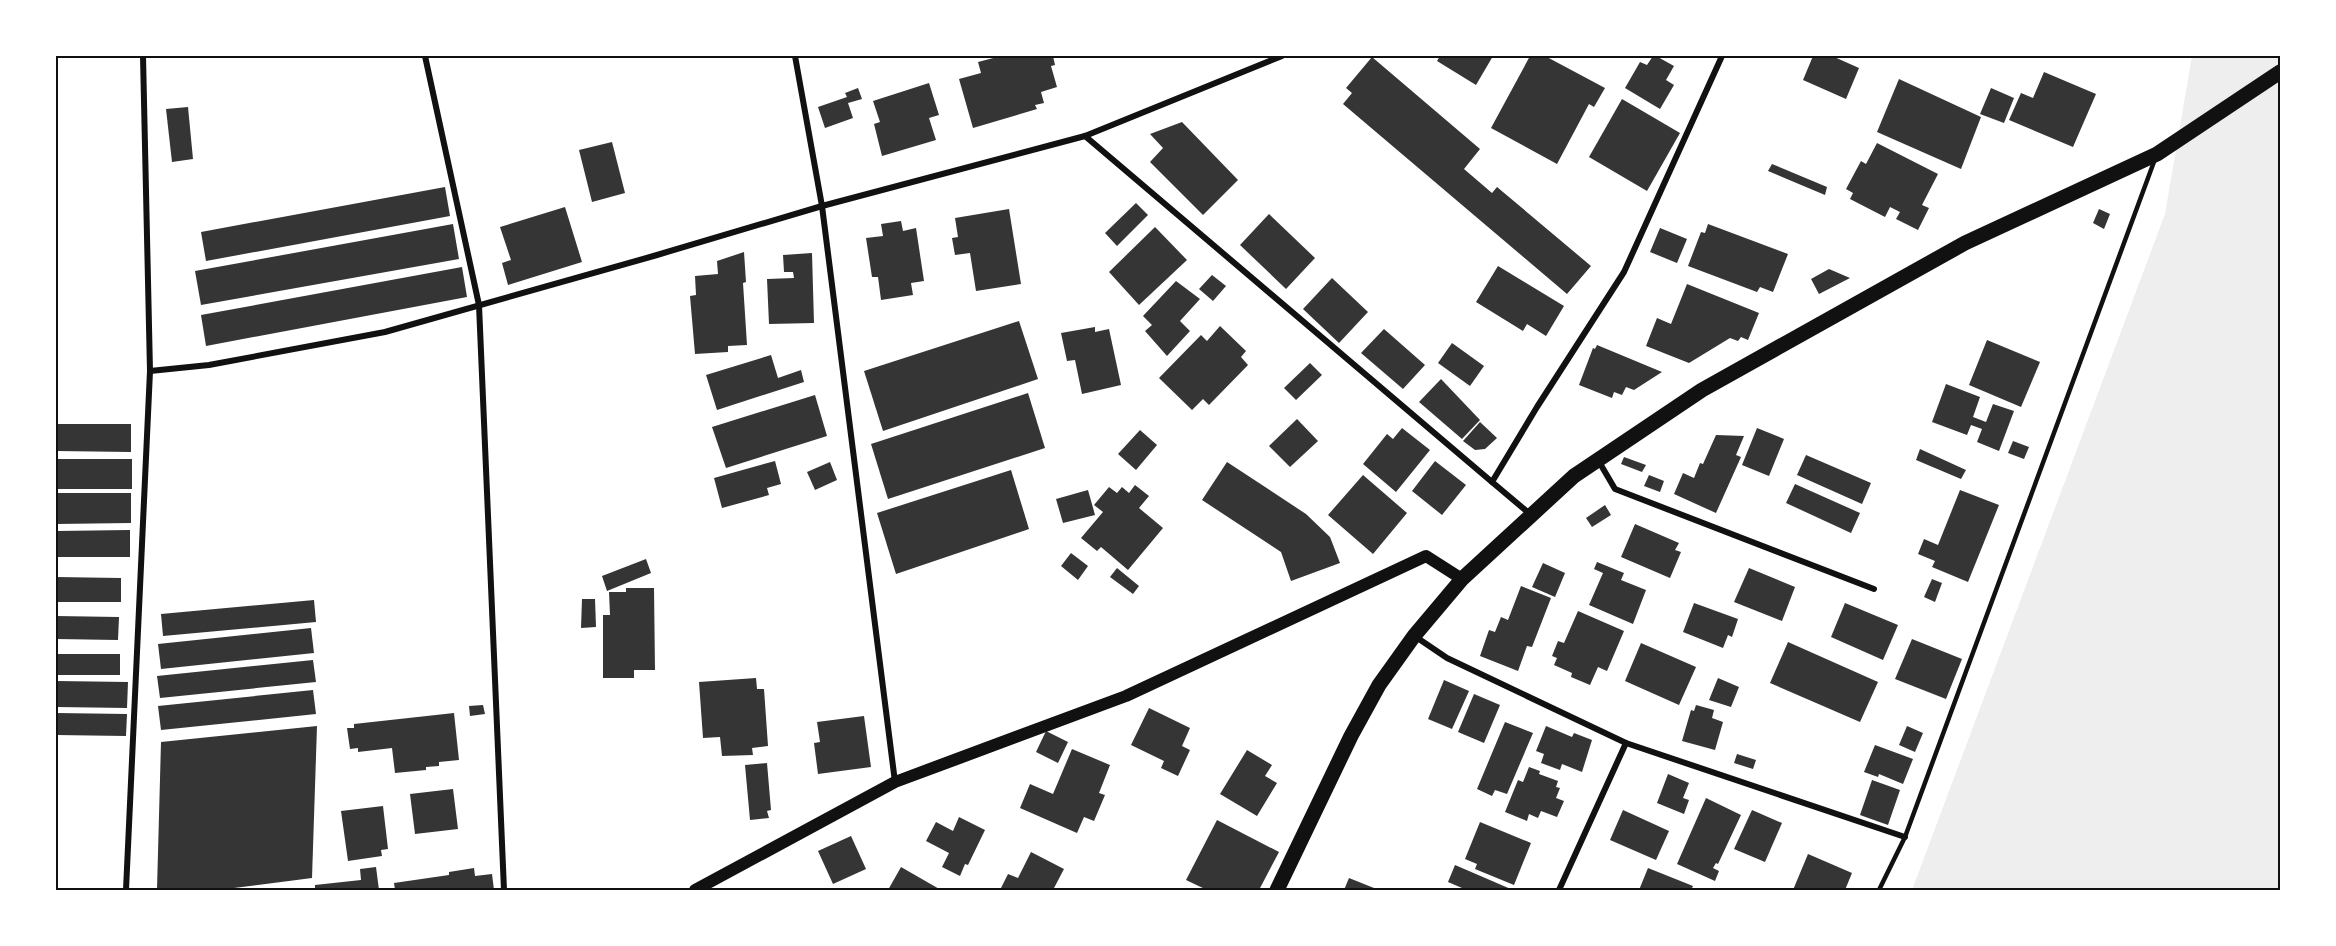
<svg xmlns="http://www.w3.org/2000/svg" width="2336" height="946" font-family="Barlow,sans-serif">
	<rect width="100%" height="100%" fill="#fff"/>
	<path fill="#eee" d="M2192 56H2280V890H1912L2165 214Z"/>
	<g fill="#353535">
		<path d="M1001 56H1053L1055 65 1051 66 1057 87 1041 92 1044 103 1035 105 1037 109 973 128 959 79 981 73 978 62Z"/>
		<path d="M1440 56H1493L1476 85 1437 61Z"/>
		<path d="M1530 56H1545L1605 88 1594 107 1589 104 1557 164 1491 128Z"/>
		<path d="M1653 56H1656L1674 66 1666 80 1674 85 1660 109 1625 88 1640 62 1647 65Z"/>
		<path d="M1813 56H1832L1859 68 1846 99 1803 80Z"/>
		<path d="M1372 57 1480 149 1464 169 1492 193 1497 187 1591 266 1567 294 1343 104 1352 93 1346 88Z"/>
		<path d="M2044 72 2096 94 2073 147 2009 120 2021 93 2033 98Z"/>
		<path d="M1899 79 1981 117 1961 169 1877 132Z"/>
		<path d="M929 83 939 115 929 118 936 140 882 156 874 124 880 122 873 101Z"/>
		<path d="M858 88 862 99 848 103 853 118 825 128 818 107 847 97 845 93Z"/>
		<path d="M1991 88 2014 98 2004 123 1980 114Z"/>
		<path d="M1622 99 1680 133 1647 191 1589 157Z"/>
		<path d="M188 107 193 159 172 162 166 109Z"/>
		<path d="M1182 122 1238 180 1203 215 1150 162 1163 148 1150 134Z"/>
		<path d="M612 142 625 193 592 202 579 150Z"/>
		<path d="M1877 143 1938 174 1922 205 1929 208 1918 230 1896 219 1900 212 1890 207 1885 217 1850 199 1853 193 1846 189 1861 161 1866 164Z"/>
		<path d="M1772 164 1827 187 1825 195 1768 171Z"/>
		<path d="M445 187 450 216 206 261 201 232Z"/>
		<path d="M1136 203 1148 215 1117 246 1105 233Z"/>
		<path d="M565 207 582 262 508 285 502 263 511 260 500 227Z"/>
		<path d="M1009 209 1021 284 976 291 970 253 955 255 952 238 958 237 955 218Z"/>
		<path d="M2099 209 2110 214 2104 229 2093 223Z"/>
		<path d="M1269 214 1315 258 1286 289 1240 245Z"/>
		<path d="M901 221 903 231 916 228 924 281 911 283 913 295 881 300 878 277H872L866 238 883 236 881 224Z"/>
		<path d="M453 224 459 259 201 305 195 271Z"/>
		<path d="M1708 224 1788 254 1773 292 1760 287 1757 292 1688 266 1701 232 1705 233Z"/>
		<path d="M1155 227 1187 260 1139 305 1109 272Z"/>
		<path d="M1660 228 1687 239 1677 263 1650 252Z"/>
		<path d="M744 252 746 282 743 283 747 345 728 346V352L695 354 690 296 696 295 695 276 718 274 717 261Z"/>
		<path d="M812 253 814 323 769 324 767 279 794 278 793 272H784L783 255Z"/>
		<path d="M1498 266 1564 306 1546 336 1527 324 1523 331 1476 302Z"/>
		<path d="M462 267 467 297 206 346 201 315Z"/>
		<path d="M1829 269 1850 278 1819 294 1811 279Z"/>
		<path d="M1212 275 1226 286 1213 301 1199 289Z"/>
		<path d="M1332 278 1368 312 1339 343 1303 309Z"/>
		<path d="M1176 281 1200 299 1180 321 1190 331 1167 356 1145 331 1152 325 1143 316Z"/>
		<path d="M1687 284 1759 313 1748 340 1741 337 1738 341 1730 338 1689 363 1646 346 1657 318 1671 324Z"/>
		<path d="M1019 321 1038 379 883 431 864 371Z"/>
		<path d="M1220 326 1246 351 1241 357 1248 365 1209 405 1203 399 1192 410 1159 378 1201 335 1207 341Z"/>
		<path d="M1095 327V332L1109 329 1121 385 1082 394 1075 360 1067 361 1061 333Z"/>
		<path d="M1384 329 1425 365 1403 389 1361 353Z"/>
		<path d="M1987 340 2040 362 2021 407 1969 385Z"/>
		<path d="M1452 343 1484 366 1470 386 1438 363Z"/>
		<path d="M1597 345 1662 372 1634 390 1626 387 1622 395 1614 392 1612 398 1579 385 1593 348 1595 349Z"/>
		<path d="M771 355 778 378 801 370 804 382 717 410 706 375Z"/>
		<path d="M1310 363 1322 375 1296 400 1284 388Z"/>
		<path d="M1441 379 1480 420 1462 439 1419 402Z"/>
		<path d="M1946 384 1980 397 1973 417 1986 422 1993 404 2014 411 1999 451 1977 442 1982 429 1971 425 1967 435 1932 422Z"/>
		<path d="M1028 393 1045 448 888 499 871 444Z"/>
		<path d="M815 395 827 436 726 468 712 427Z"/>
		<path d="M1297 419 1318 441 1290 467 1269 446Z"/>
		<path d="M1480 422 1497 438 1485 449 1475 450 1463 441Z"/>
		<path d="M56 424H131V452L56 451Z"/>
		<path d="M1402 428 1430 450 1396 492 1363 464 1387 434 1393 439Z"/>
		<path d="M1757 428 1784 439 1769 476 1742 465Z"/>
		<path d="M1140 430 1157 445 1136 470 1118 454Z"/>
		<path d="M1716 435 1744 436 1736 455 1741 457 1716 513 1674 494 1683 473 1694 478 1700 463 1703 464Z"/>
		<path d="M2013 441 2029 447 2024 459 2008 453Z"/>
		<path d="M1920 449 1966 470 1961 479 1916 460Z"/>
		<path d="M1806 455 1871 483 1862 504 1797 475Z"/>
		<path d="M1624 457 1646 465 1642 472 1621 464Z"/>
		<rect x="56" y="459" width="76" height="30"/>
		<path d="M775 461 781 484 767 488 769 495 722 508 714 478Z"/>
		<path d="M1435 461 1466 485 1442 515 1412 491Z"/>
		<path d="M830 462 837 480 815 490 807 472Z"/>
		<path d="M1227 462 1306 514 1330 537 1340 563 1291 581 1281 552 1202 500Z"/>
		<path d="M1011 470 1029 529 896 574 877 513Z"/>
		<path d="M1363 475 1407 513 1373 554 1328 515Z"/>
		<path d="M1649 475 1664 481 1660 492 1644 486Z"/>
		<path d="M1795 484 1860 513 1851 533 1786 503Z"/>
		<path d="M1135 485 1149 496 1139 508 1163 528 1128 570 1101 547 1097 551 1081 538 1103 512 1094 505 1109 487 1117 493 1122 487 1129 493Z"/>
		<path d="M1088 490 1095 515 1063 523 1056 499Z"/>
		<path d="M1960 490 1999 505 1968 582 1932 567 1935 561 1918 554 1924 539 1938 545Z"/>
		<path d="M56 493H131V523L56 524Z"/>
		<path d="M1605 505 1611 515 1592 527 1586 518Z"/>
		<path d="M1635 524 1679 543 1675 550 1681 552 1670 578 1621 557Z"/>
		<path d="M130 530V557H56V531Z"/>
		<path d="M1071 553 1088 566 1078 580 1061 566Z"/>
		<path d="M646 559 651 573 607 591 602 576Z"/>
		<path d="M1597 562 1624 573 1621 580 1646 590 1633 624 1589 605 1603 573 1594 569Z"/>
		<path d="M1543 563 1565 573 1555 597 1532 587Z"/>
		<path d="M1117 568 1139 586 1133 594 1110 577Z"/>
		<path d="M1749 568 1795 587 1782 621 1734 602Z"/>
		<path d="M56 577 121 578V602H56Z"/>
		<path d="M1932 579 1942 583 1935 602 1924 597Z"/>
		<path d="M1521 586 1551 598 1532 647 1527 646 1518 671 1480 656 1489 630 1495 632 1501 617 1508 620Z"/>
		<path d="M626 588H654L655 670H634V678H603V615H610L609 592H626Z"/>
		<path d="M582 599H595L596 627 581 628Z"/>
		<path d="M314 600 316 622 163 636 161 614Z"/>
		<path d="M1694 603 1738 619 1732 637 1728 635 1723 648 1683 632Z"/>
		<path d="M1845 603 1898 625 1883 660 1831 637Z"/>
		<path d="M1578 611 1624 631 1607 671 1598 667 1590 685 1571 677 1572 673 1554 665 1557 658 1552 656 1558 641 1564 643Z"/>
		<path d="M56 616 119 617 118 640 56 639Z"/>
		<path d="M311 628 314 653 161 669 158 644Z"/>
		<path d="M1912 639 1962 659 1946 699 1895 679Z"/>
		<path d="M1788 642 1878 682 1860 722 1770 683Z"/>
		<path d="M1641 643 1696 667 1679 705 1625 681Z"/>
		<rect x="56" y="654" width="64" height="21"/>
		<path d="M313 660 316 682 160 698 157 676Z"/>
		<path d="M756 678 757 689H764L768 746 752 748 753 755 722 756 720 737 703 738 699 682Z"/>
		<path d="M1718 678 1739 687 1731 707 1709 700Z"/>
		<path d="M1444 680 1469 691 1452 729 1428 719Z"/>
		<path d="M56 681 128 682 127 708 56 707Z"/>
		<path d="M313 690 316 714 161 730 158 706Z"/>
		<path d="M1474 694 1500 705 1484 743 1458 732Z"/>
		<path d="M483 705 485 714 470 716 469 706Z"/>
		<path d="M1696 705 1714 710 1712 718 1723 722 1715 750 1682 741 1691 710 1694 711Z"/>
		<path d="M1149 708 1190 728 1182 746 1190 750 1178 776 1161 768 1164 761 1131 745Z"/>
		<path d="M56 713 127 714 126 736 56 735Z"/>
		<path d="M454 713 459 760 439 762V766L426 767V770L395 773 392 748 358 752V748L350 749 347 728H354V724Z"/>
		<path d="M864 716 871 767 818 774 814 743 820 742 817 722Z"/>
		<path d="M1505 722 1533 733 1507 794 1495 790 1492 796 1477 789Z"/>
		<path d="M317 726 312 878 218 890H157L161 742Z"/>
		<path d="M1546 726 1572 737 1574 733 1592 740 1582 772 1562 764 1560 770 1541 763 1544 754 1536 751Z"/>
		<path d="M1907 726 1923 733 1915 752 1899 745Z"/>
		<path d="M1046 731 1068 742 1058 763 1036 752Z"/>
		<path d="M1875 745 1913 759 1903 784 1879 774 1878 777 1864 772Z"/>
		<path d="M1072 749 1110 765 1099 793 1105 795 1094 821 1084 817 1077 833 1020 808 1030 784 1053 794Z"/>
		<path d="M1247 750 1272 765 1265 776 1277 783 1257 816 1220 794Z"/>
		<path d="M1737 754 1756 760 1753 769 1734 763Z"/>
		<path d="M767 763 771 810 767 811 769 818 750 820 745 765Z"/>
		<path d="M1529 767 1540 771 1539 774 1558 781 1556 787 1560 788 1556 798 1564 801 1557 817 1541 811 1538 818 1529 814 1527 821 1505 812 1518 780 1523 782Z"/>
		<path d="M1668 774 1689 783 1683 798 1689 800 1684 814 1657 803Z"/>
		<path d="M1872 780 1900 790 1888 825 1860 815Z"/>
		<path d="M453 789 458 829 415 834 410 794Z"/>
		<path d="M1706 798 1741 815 1718 864 1716 863 1713 868 1719 871 1715 881 1677 864Z"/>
		<path d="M383 806 388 849 381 850 382 856 348 861 341 811Z"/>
		<path d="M1623 810 1669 831 1656 860 1610 840Z"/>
		<path d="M1752 810 1782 823 1765 862 1734 849Z"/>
		<path d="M959 817 985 830 968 865 965 864 960 876 942 867 949 853 926 841 936 822 953 831Z"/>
		<path d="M1217 820 1279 852 1259 890H1207L1186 880Z"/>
		<path d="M1480 822 1531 843 1514 885 1475 869 1477 864 1465 859Z"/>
		<path d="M851 836 866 869 833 884 818 851Z"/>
		<path d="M1031 852 1064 869 1053 890H1000L1008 874 1018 878Z"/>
		<path d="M1808 854 1852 873 1845 890H1793Z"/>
		<path d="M1455 865 1513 890H1461L1462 888 1448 882Z"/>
		<path d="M376 867 379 890H315V885L361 880 360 869Z"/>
		<path d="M901 867 941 890H888Z"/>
		<path d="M474 868 475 876 492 874 494 890H395L394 883 449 875V872Z"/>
		<path d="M1648 868 1693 886 1691 890H1639Z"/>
		<path d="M1349 878 1379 890H1344Z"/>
	</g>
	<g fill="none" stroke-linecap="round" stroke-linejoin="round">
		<path stroke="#111" stroke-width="4.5" d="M1879 890 1905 837 2155 159"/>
		<g stroke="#111" stroke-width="6">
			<path d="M425 56 479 305 504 890"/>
			<path d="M795 56 822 206 895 782"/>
			<path d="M1085 136 1492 482"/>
			<path d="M150 371 209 365 385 332 657 255 822 206 1085 136 1282 56"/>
			<path d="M1598 460 1615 489 1874 589"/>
			<path d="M1530 514 1492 482 1537 407 1624 272 1722 56"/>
			<path d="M1416 637 1447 658 1626 743 1905 837"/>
			<path d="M126 890 150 371 143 56"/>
			<path d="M1559 890 1626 743"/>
		</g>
		<path stroke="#111" stroke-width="12" d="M695 890 895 782 1126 696 1426 556 1462 579"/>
		<path stroke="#111" stroke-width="15" d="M1277 890 1351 736 1379 685 1414 636 1462 579 1574 476 1702 390 1965 243 2157 154 2280 72"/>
	</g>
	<rect width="2336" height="946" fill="none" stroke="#ffffff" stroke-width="114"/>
	<rect x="57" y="57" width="2222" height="832" fill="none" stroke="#111" stroke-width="2"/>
</svg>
